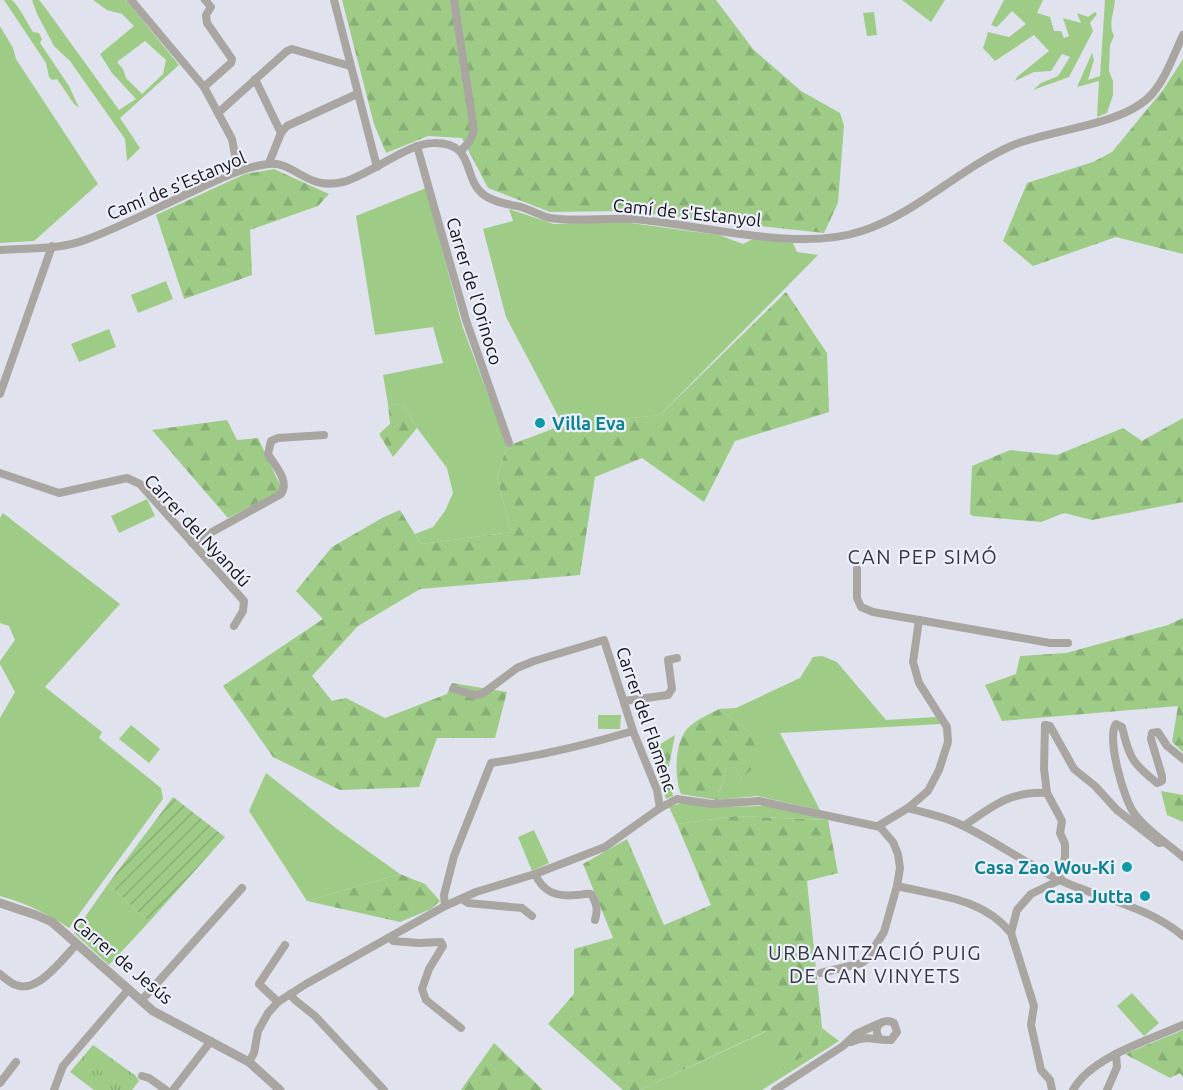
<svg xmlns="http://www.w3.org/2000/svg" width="1183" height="1090" font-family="Ubuntu,sans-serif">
	<defs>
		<pattern id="forest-firs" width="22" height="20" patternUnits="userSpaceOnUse" patternTransform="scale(1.5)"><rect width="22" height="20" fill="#9ecc87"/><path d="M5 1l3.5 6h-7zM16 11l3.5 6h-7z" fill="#87ae74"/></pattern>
		<pattern id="park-tufts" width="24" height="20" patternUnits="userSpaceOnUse" patternTransform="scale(1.5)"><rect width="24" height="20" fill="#9ecc87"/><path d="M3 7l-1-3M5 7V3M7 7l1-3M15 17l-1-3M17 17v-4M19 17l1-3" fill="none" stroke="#87ae74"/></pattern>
		<pattern id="garden-furrows" width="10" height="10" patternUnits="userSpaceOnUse" patternTransform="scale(1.5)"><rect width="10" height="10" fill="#9ecc87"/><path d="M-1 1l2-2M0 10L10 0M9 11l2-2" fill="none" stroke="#87ae74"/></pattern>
	</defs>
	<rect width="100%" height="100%" fill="#e0e2ee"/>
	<g fill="#9ecc87" fill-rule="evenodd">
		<path d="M4 0H12C21 9 26 21 33 32L39 33 42 39 40 43 69 86 79 108 74 104 57 79 52 80 49 77 46 63Z"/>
		<path d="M32 0H39L44 6 119 110 136 99 112 73 100 54 134 26 122 14 107 10 93 0H126L179 65 120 118 140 148 127 161 125 139 70 61 54 46 37 14ZM145 41 166 60 163 74 142 94 126 78 123 69 117 62Z"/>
		<path d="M902 0H945L931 22Z"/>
		<path d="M1004 0H1043L1037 13 1050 17 1054 31H1061L1064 38 1069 36 1063 18 1081 23 1077 13 1088 17 1095 12 1097 14 1090 23 1093 31 1069 77 1033 90 1041 83 1058 76 1070 57 1062 54 1051 71 1034 72 1015 81 1017 77 1049 51 1034 35 995 61 983 48 988 32 1009 37 1026 24 1012 11 997 27 991 25Z"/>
		<path d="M1105 0H1115C1114 13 1108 24 1114 36L1110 45 1109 71 1113 81V95L1107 113 1097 117 1099 81 1077 87 1092 53 1094 60 1088 80 1100 76Z"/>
		<path d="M874 12 877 35 867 36 863 13Z"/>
		<path d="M0 26 13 48 16 59 98 184 34 241 0 243Z"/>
		<path d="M426 188 462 325 507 446 497 477 511 532 421 544 415 534 433 527 445 511 453 493 447 468 417 428 404 405 388 404 383 375 443 363 433 327 375 335 356 216Z"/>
		<path d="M509 209 554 224 623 222 719 235 743 244 753 239 793 243 797 252 818 255 660 415 563 425 506 317 483 229 513 221Z"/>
		<path d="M166 281 173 299 138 313 131 295Z"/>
		<path d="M109 329 116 347 79 362 71 344Z"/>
		<path d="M147 499 155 516 119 533 111 516Z"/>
		<path d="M3 513 120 604 45 687 102 732 99 738 161 788 163 799 69 928C47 913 25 903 0 896V718L15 692 0 664V661L15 640 9 626 0 623V518Z"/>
		<path d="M822 656 837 662 886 720 936 717 941 724 780 733 820 810 757 796 717 800 727 767H735L742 779 750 732 719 709 736 708 800 678 813 657Z"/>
		<path d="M598 715H621L620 729H598Z"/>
		<path d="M131 725 160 749 149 763 119 739Z"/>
		<path d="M266 773 337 829 400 874 307 901 249 811Z"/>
		<path d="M681 803 708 807 770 806 828 820 736 816 677 824 669 807Z"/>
		<path d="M534 830 549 863 532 871 518 837Z"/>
		<path d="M108 884 149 922 109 965 74 933Z"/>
		<path d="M1132 993 1159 1023 1144 1036 1117 1006Z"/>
		<path d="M822 1028 839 1041 762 1090H640L767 1031 817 1048Z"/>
	</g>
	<g fill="url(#forest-firs)">
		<path d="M342 0H716L753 49 801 91 840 113 844 125 838 203 824 233 625 211 550 212 488 188 462 138 428 136 386 153 374 124Z"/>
		<path d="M1183 59V254L1116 237 1033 266 1003 241 1027 183 1093 162 1112 152 1163 90Z"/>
		<path d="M274 169 329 194 318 206 250 230 252 275 184 299 156 215 245 174Z"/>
		<path d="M786 292 827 353 829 412 735 441 704 502 642 458 595 477 580 575 420 589 358 626 312 676 332 701 346 698 385 718 447 694 452 683 507 692 495 738H437L419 787 340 790 273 757 223 686 323 619 296 591 332 547 382 518 400 510 421 544 511 532 497 477 507 446 563 425 660 415Z"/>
		<path d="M388 404 404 405 417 428 393 457 379 434 390 424Z"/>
		<path d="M1183 418V502L1092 520 1064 513 1041 522 973 516 970 514 972 466 1010 450 1057 455 1123 428 1142 441Z"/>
		<path d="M227 420 237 440 258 438 281 487 278 492 228 518 152 430Z"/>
		<path d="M1183 618V752L1172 742 1178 706 1002 721 985 685 1016 674 1020 656 1066 653 1168 625Z"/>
		<path d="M719 709 750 732 762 758 742 779 735 767H727L717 800 681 794C674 777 674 739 690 726 698 719 710 714 719 709Z"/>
		<path d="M675 735 668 771 673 796 666 799 649 751Z"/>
		<path d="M1161 791 1183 795V822L1167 815Z"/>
		<path d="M736 816 828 820 838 873 807 881 822 1028 817 1048 781 1069 766 1031 640 1090H623L548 1024 574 994V949L613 938 583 864 627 839 664 925 711 905 677 824Z"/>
		<path d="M400 874 425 884 440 901 431 909 400 922 307 901Z"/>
		<path d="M1183 1030V1077L1180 1073 1170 1078 1125 1054Z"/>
		<path d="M494 1043 543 1090H461Z"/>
	</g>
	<path fill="url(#park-tufts)" d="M93 1045 136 1076 139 1081 132 1090H94L70 1072Z"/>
	<path fill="url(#garden-furrows)" d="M173 797 225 837 149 922 108 884Z"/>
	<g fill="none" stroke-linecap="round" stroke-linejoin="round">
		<g stroke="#a9a5a1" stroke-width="8">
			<path d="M131 0 204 87 232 139 238 171"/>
			<path d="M334 0 377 167"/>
			<path d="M454 0 474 130 470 141 461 151"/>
			<path d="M255 79 281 133"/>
			<path d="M204 87 231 63 232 59 207 23 206 15 211 7 205 0"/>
			<path d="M218 113 287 51 292 49 350 66"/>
			<path d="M417 146 466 320 509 443"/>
			<path d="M269 163 281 133 287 126 357 94"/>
			<path d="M0 250C27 248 59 250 85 240 124 226 162 205 200 188 222 178 244 167 268 164 294 160 305 191 343 182 370 175 408 143 433 143 477 142 461 178 484 195 495 203 509 204 521 207 530 210 538 214 546 217 567 223 608 217 632 219 701 224 797 253 862 231 917 213 959 169 1011 146 1050 129 1124 126 1152 94 1166 78 1174 54 1183 35"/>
			<path d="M0 394 52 246"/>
			<path d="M0 473 59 493 127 478 140 484 244 601 243 611 234 626"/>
			<path d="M192 543 281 494C290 481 275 466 268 454L271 441 278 438 324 435"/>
			<path d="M857 569V598L861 607 873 612 919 620"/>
			<path d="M453 689 475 695 482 694 517 668 534 661 604 640 633 731 657 790 660 808"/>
			<path d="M624 701 668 695 672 689 668 660 677 658"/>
			<path d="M1183 759 1167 746 1158 732 1152 733 1151 739 1162 776V781L1157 783C1132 763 1129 757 1122 727L1116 724C1106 737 1124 800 1134 813 1147 831 1167 843 1183 857"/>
			<path d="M908 808C924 813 941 816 957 823 993 839 1025 864 1062 881 1102 899 1149 907 1183 936"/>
			<path d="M878 826 908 808 928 791 939 770 948 742 947 727 919 683 913 662 919 620 1050 643H1068"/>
			<path d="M964 826C992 806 1010 791 1047 793"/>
			<path d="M535 874C543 892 556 897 576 895 582 895 585 893 591 894 597 904 598 909 595 920"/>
			<path d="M897 886C939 896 983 898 1011 933"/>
			<path d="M462 899 468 903 522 908 532 916"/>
			<path d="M445 906 444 895 454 856 491 763C540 756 586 745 633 731"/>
			<path d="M391 938 393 941 419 943 441 942 443 946 429 969 422 989 426 1000 461 1028"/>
			<path d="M0 974C5 978 10 983 16 985 38 994 63 958 77 944"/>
			<path d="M290 994 295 1000 315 1016 384 1090"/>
			<path d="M141 1001 242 888"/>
			<path d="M278 1002 259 984 285 945"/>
			<path d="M851 1042C870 1034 874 1041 891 1040L897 1032 894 1023C883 1017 872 1026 879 1038"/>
			<path d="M249 1062 254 1053 258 1031 268 1013 278 1002 306 984 445 906 476 892 535 874 605 847 660 808 677 799 712 804 759 801 880 827 893 842 898 854 900 868 897 886 884 932 867 959 862 963 821 973"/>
			<path d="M142 1076 149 1078 166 1090"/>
			<path d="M0 1083 16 1062"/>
			<path d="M54 1090 63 1066 128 990"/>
			<path d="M173 1090 211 1041"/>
			<path d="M775 1090 843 1046 856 1034 878 1024"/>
			<path d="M1052 1090 1050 1080 1041 1070 1031 1025 1034 1006 1011 933 1017 910 1031 894 1060 880 1065 857V844L1060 833 1062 821 1047 793 1044 769 1045 725 1050 726 1074 769 1095 786 1117 810 1159 843 1164 842"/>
			<path d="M1073 1090C1091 1057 1149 1040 1183 1025"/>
			<path d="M1107 1090 1117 1067 1116 1054"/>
		</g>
		<path stroke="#a9a5a1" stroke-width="9" d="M0 903 36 915 52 922 153 1011 249 1062 280 1090"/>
	</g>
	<g fill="#0f9aa8" stroke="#edeffb" stroke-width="2">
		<circle cx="540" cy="423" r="6"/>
		<circle cx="1127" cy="867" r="6"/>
		<circle cx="1145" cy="896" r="6"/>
	</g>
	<g text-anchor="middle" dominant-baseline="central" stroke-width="4.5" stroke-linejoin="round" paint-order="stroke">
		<g font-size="18" fill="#121216" stroke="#edeffb">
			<text transform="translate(176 185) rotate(-23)">Camí de s'Estanyol</text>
			<text transform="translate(687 212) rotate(6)">Camí de s'Estanyol</text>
			<text transform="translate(475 291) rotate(73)">Carrer de l'Orinoco</text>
			<text transform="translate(198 530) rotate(47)">Carrer del Nyandú</text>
			<text transform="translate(647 719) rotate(71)">Carrer del Flamenc</text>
			<text transform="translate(123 960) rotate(40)">Carrer de Jesús</text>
		</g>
		<g font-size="18" font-weight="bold" fill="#0d838f" stroke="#edeffb" text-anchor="end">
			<text x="552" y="423" text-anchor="start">Villa Eva</text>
			<text x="1115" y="867">Casa Zao Wou-Ki</text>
			<text x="1133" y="896">Casa Jutta</text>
		</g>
		<g font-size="20" letter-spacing="1.5" fill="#353740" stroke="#edeffb">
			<text x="923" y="556">CAN PEP SIMÓ</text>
			<text x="875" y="952">URBANITZACIÓ PUIG<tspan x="875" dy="23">DE CAN VINYETS</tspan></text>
		</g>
	</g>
</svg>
